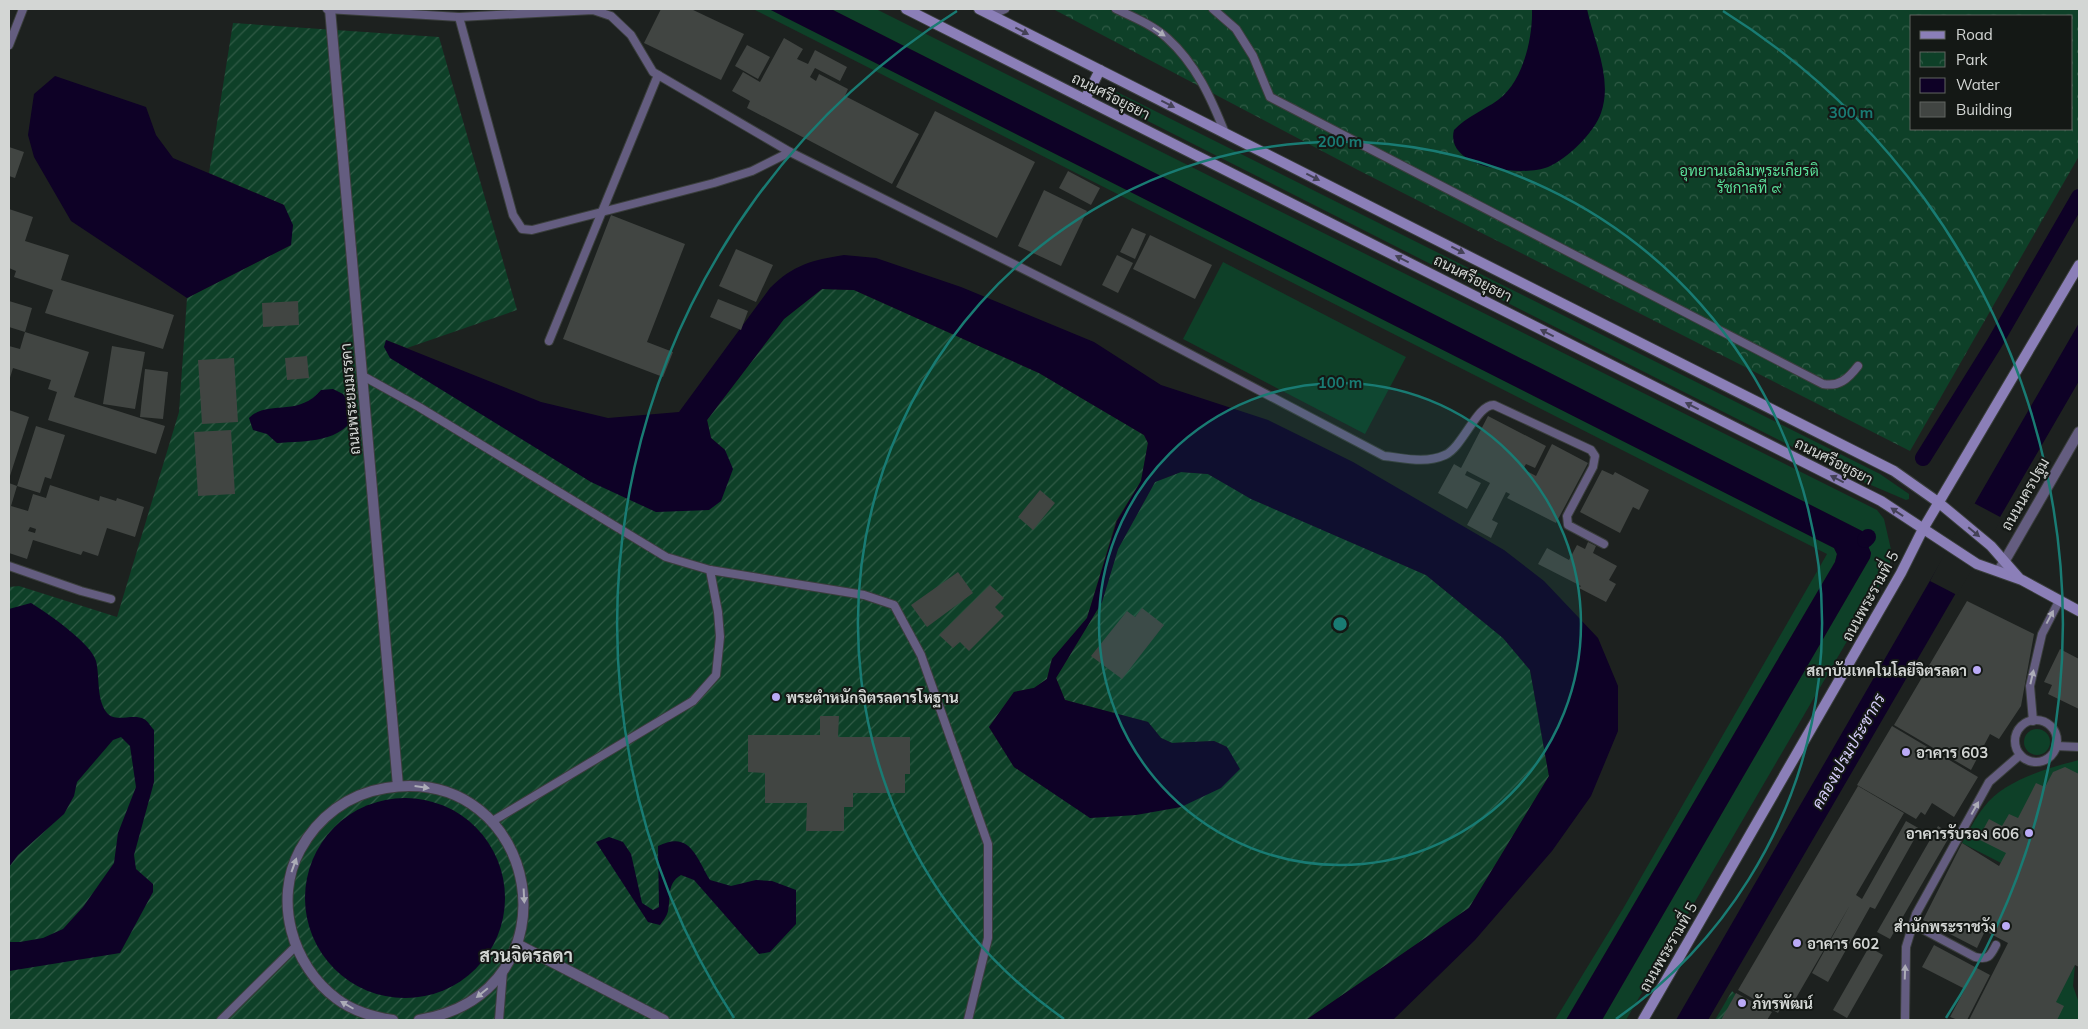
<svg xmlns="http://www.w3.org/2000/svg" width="2088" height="1029" font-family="Mulish,Sarabun,sans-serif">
	<defs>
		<pattern id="park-crowns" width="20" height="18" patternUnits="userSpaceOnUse" patternTransform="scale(1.25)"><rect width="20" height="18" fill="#0e4028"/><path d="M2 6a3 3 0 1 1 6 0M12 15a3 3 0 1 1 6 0" fill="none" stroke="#305b46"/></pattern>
		<pattern id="garden-furrows" width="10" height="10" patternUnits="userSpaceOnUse" patternTransform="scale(1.25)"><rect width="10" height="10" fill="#0e4028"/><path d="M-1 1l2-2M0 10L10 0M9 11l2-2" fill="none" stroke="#305b46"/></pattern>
	</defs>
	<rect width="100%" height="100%" fill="#1d211f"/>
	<g fill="#0e4028">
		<path d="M753 9H769L1834 548 1837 554 1835 562 1566 1020H1555L1624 907 1827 554Z"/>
		<path d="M831 9H876L1877 510 1884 519 1892 554 1888 571 1626 1020H1602L1870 558 1871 553 1862 531Z"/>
		<path d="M1117 92 1880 474 1909 494V499L1906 500 1852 477 1114 104 1112 96Z"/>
		<path d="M1223 262 1406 357 1365 434 1183 339Z"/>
		<circle cx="2037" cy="742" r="13"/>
		<path d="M2079 760V911L2005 865 1962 843C1969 831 1975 818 1984 807 2004 780 2048 768 2079 760Z"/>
		<path d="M2075 965 2073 986 2079 1003V1020H2045Z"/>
	</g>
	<path fill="url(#park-crowns)" fill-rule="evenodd" d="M1053 9H2079V156L1910 451 1358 170ZM1912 16H2072V129H1912Z"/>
	<g fill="url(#garden-furrows)">
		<path d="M233 23 439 37 517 310 407 348 386 340 591 482 725 450 711 438 707 420 784 319 822 289 854 290 1039 373 1144 435 1148 443 1141 481 1116 521 1087 618 1052 659 1047 679 1034 688 1014 692 989 727 1014 767 1091 818 1227 747 1214 741 1172 743 1161 738 1148 722 1065 700 1056 678 1102 602 1118 549 1155 482 1181 472 1208 474 1252 499 1426 575 1503 638 1530 670 1549 776 1469 908 1306 1020H9V587L19 586 117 617 179 412 187 298 291 245 284 205 209 173Z"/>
		<path d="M1732 991 1742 1001 1734 1020H1715Z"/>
	</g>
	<g fill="#0e0126">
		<path d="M769 9H831L1862 531 1871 553 1870 558 1602 1020H1566L1835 562 1837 554 1834 548Z"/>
		<path d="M1532 9H1587C1594 42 1613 79 1601 113 1594 133 1567 159 1548 167 1523 177 1444 169 1454 130 1466 117 1484 110 1498 100 1523 82 1533 38 1532 9Z"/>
		<path d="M55 76 146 107 156 135 173 158 284 205 293 225 291 245 187 298 71 221 34 157 28 135 34 94Z"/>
		<path d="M844 255 876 258 961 287 1094 342 1161 385 1268 420 1353 462 1504 550 1544 581 1598 638 1618 686V731L1591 796 1552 851 1475 940 1393 1020H1306L1469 908 1549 776 1530 670 1503 638 1426 575 1251 499 1208 474 1181 472 1155 482 1118 549 1102 602 1056 678 1065 700 1148 722 1161 738 1172 743 1214 741 1227 747 1240 769 1221 788 1181 807 1136 815 1090 818 1014 767 989 727 1014 692 1034 688 1047 679 1052 659 1087 618 1117 521 1141 481 1148 443 1144 435 1039 373 854 290 822 289 784 319 707 420 711 438 725 450 733 469 721 501 709 510 656 512 591 482 390 358 384 347 386 340 541 402 608 418 679 412 770 288C793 265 812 260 844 255Z"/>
		<path d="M2079 323V381L1708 1020H1676Z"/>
		<path d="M333 389 343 394 356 413C343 443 305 441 277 443L267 434 253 430 249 418C268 399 298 418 321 390Z"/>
		<path d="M31 603C46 612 92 644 96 661 100 677 96 699 107 713 115 723 133 713 144 719 148 721 151 727 154 730V782L134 855 136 869 153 884V892L120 953 9 971V942H20L43 938 63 929 83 907 114 863 118 833 136 787 130 746 121 737 113 740 77 782 74 796 64 814 18 855 9 867V609Z"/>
		<circle cx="405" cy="898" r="100"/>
		<path d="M609 837 623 842 631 854 642 903 653 910 659 907 658 846C690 830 696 857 710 880L731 886 756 880 772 881 796 890V924L770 952 759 954 694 880 681 875C666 884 671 898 668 911 667 916 663 921 660 925L648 922 596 842Z"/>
	</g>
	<path fill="#1d211f" d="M1972 502 2002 518 1957 595 1930 581Z"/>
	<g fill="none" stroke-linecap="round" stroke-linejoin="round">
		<g stroke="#0e0126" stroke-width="16">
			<path d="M1923 458 1994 344 2079 197"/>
			<path d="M1865 540 1868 537"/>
		</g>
	</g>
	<g fill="#414542" fill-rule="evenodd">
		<path d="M661 9H691L744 34 721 80 644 43Z"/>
		<path d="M784 38 803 49 797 59 808 64 815 50 847 67 840 81 815 68 810 77 816 81 819 74 848 89 845 96 919 134 892 184 747 108 750 101 732 91 743 72 760 82Z"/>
		<path d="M747 45 770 57 758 79 735 66Z"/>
		<path d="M935 111 1035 162 997 238 896 187Z"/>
		<path d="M9 147 24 152 15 178 9 176Z"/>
		<path d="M1068 171 1100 188 1091 205 1059 188Z"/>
		<path d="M1044 190 1087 211 1061 266 1018 246Z"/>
		<path d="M9 209 33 217 25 241 69 255 61 280 174 315 163 349 45 313 53 290 14 277 16 271 9 268Z"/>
		<path d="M611 215 685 244 647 342 673 352 663 377 563 339Z"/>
		<path d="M1132 228 1146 234 1135 259 1120 252Z"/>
		<path d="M1150 235 1212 265 1195 299 1133 269Z"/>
		<path d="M736 249 773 265 756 302 719 286Z"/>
		<path d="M1117 255 1133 263 1118 293 1102 285Z"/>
		<path d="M718 299 748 311 741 330 710 317Z"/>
		<path d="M9 301 32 308 25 332 89 352 74 397 165 426 156 454 48 420 57 392 48 389 51 380 13 368 9 381V346L20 349 25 332 9 327Z"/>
		<path d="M298 301 299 325 263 327 262 303Z"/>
		<path d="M112 346 145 352 135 409 103 404Z"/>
		<path d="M307 356 309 378 287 380 285 358Z"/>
		<path d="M234 358 238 422 202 424 198 360Z"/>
		<path d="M145 369 168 372 163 419 140 417Z"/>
		<path d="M9 410 29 417 9 479Z"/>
		<path d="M1488 416 1546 446 1535 468 1526 464 1523 469 1536 476 1552 444 1588 463 1556 523 1507 498 1510 494 1506 492 1492 520 1498 523 1491 538 1467 525 1490 483 1467 471 1465 475 1481 483 1467 509 1438 493 1454 464 1461 468Z"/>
		<path d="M36 426 65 435 51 479 45 477 40 493 17 486Z"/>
		<path d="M231 430 235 494 198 496 194 432Z"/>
		<path d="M1602 470 1613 475 1615 472 1649 490 1639 510 1633 507 1620 533 1580 512Z"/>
		<path d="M9 483 17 486 11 506 28 511 33 494 46 498 50 485 99 501 100 496 116 501 117 498 144 507 135 537 107 528 98 556 83 551 81 555 33 540 27 559 9 553ZM30 527 36 529 35 533 28 531Z"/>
		<path d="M1040 490 1055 503 1033 530 1018 517Z"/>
		<path d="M1588 542 1596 546 1593 553 1617 566 1609 580 1616 584 1606 602 1579 588 1581 586 1538 564 1547 548 1569 560 1577 545 1585 549Z"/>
		<path d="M958 572 973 593 927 627 911 605Z"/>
		<path d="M990 585 1004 598 995 607 1004 616 969 651 960 642 953 648 939 635Z"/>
		<path d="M1967 601 2034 634 2021 706 1999 739 1990 734 1971 770 1894 725Z"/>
		<path d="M1142 608 1164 625 1122 679 1091 656 1127 611 1135 617Z"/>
		<path d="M2060 649 2079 659V709L2048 694 2052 685 2044 682Z"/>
		<path d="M820 716H839L838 737H910V774H905V793H853V807H844V831H806L807 803H765V773L748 772V735H820Z"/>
		<path d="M1892 726 1978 777 1954 817 1932 803 1925 815 1921 812 1916 819 1857 785Z"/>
		<path d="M2065 767 2079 774V967L2075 965 2056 1002 2064 1006 2057 1020H1969L2008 943 1985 931 1977 948 1923 920 1962 843 1999 866 2006 853 1978 839 1989 819 2002 826 2009 814 2018 818 2036 783 2045 787 2053 772Z"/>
		<path d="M1858 786 1904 813 1856 895 1862 899 1906 821 1920 829 1875 909 1870 907 1828 982 1812 973 1850 905 1789 1010 1782 1006 1778 1013 1738 990Z"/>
		<path d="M1938 826 1951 834 1890 939 1877 932Z"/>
		<path d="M1934 945 1990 975 1967 1020H1958L1950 1017 1965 989 1922 967Z"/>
		<path d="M1869 947 1883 955 1847 1018 1833 1010Z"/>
		<path d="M1736 993 1772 1012 1767 1020H1721Z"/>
	</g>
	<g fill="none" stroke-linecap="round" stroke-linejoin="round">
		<g stroke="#3a3e3c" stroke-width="10">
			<g id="lane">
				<path d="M327 9 459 17 593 10 611 16 631 35 653 72 790 152 1129 322 1384 456C1404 458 1425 464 1445 455 1463 447 1477 404 1494 405L1591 450 1595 456 1593 467 1567 516 1568 525 1604 544"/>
				<path d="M1116 9C1133 17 1153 25 1167 38 1196 64 1211 98 1225 133"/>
				<path d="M1213 9 1236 29 1253 56 1270 97 1823 384C1839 387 1848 379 1858 366"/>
				<path d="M991 15 1005 9"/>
				<path d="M459 17 513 215 522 229 532 230 714 183 752 171 790 152"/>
				<path d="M9 45 23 9"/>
				<path d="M549 341 658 75"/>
				<path d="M363 376 419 407 666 557 710 570 864 595 894 605 921 655 988 844V938L968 1020"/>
				<path d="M9 566 81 591 111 599"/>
				<circle cx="2036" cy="741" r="21"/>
				<path d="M2033 721 2030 686 2042 634 2059 601"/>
				<path d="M2056 746 2079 747"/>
				<path d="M491 822 693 701 716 675 720 637 718 612 710 570"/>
				<path d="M1913 924 1975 957C1988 960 1990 957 1996 945"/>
				<path d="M221 1020 296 946"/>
				<path d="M499 1020 503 971"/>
				<path d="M1905 1020 1906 947 1916 914 1989 782 2020 755"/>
			</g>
		</g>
		<g stroke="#3a3e3c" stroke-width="12">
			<g id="street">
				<path d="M330 9 398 786"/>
				<path d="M2000 569 2079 432"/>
				<path d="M517 944 664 1020"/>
				<path d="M393 1020C373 1017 353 1011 337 999 292 966 273 900 300 850 318 817 348 794 386 788 540 763 583 992 419 1020"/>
			</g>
		</g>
		<g stroke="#3a3e3c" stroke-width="12">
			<g id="secondary">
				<path d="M906 9 1881 501 1977 564 2022 580 2079 611"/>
				<path d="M979 9 1894 471 1938 502 1991 546 2019 578"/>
				<path d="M1085 99 1100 70"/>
				<path d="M1643 1020 1901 573 1923 529 2079 265"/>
			</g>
		</g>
		<use href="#lane" stroke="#645d80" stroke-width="8"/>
		<use href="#street" stroke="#645d80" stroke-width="10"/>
		<use href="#secondary" stroke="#8b7fb8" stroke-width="10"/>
	</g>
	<defs><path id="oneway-solid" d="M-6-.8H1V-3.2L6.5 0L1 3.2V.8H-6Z" transform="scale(1.25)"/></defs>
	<g fill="#444156">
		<use href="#oneway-solid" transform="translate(1022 31) rotate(27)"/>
		<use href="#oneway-solid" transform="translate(1168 104) rotate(27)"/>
		<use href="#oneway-solid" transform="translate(1313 177) rotate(27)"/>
		<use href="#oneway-solid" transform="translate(1458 250) rotate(27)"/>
		<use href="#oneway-solid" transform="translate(1402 259) rotate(-153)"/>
		<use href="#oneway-solid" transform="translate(1547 333) rotate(-153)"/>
		<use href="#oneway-solid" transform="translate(1692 406) rotate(-153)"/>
		<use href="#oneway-solid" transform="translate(1837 479) rotate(-153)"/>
		<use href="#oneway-solid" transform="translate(1897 512) rotate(-146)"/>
		<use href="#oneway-solid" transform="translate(1974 532) rotate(40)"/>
	</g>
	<g fill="#acacb7">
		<use href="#oneway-solid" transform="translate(1159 32) rotate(33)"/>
		<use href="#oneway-solid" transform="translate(2050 617) rotate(-62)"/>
		<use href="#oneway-solid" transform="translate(2032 677) rotate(-77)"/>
		<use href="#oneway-solid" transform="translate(422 787) rotate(8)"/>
		<use href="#oneway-solid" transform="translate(1975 808) rotate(-61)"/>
		<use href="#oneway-solid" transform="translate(294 865) rotate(-70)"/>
		<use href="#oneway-solid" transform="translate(524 896) rotate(87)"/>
		<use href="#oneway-solid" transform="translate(1905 972) rotate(-88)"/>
		<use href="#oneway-solid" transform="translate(482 993) rotate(141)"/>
		<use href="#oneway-solid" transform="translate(347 1005) rotate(-150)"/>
	</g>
	<circle cx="1340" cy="624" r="241" fill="#197b73" fill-opacity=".12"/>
	<g fill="none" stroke="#197b73" stroke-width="2.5">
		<circle cx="1340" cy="624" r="241"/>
		<path d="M1064 1019A482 482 0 1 1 1616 1019"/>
		<path d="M734 1018A723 723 0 0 1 957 11M1723 11A723 723 0 0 1 1946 1018"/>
	</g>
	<g fill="#baaaf6" stroke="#141815" stroke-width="2">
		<circle cx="1977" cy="670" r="5"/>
		<circle cx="776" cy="697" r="5"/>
		<circle cx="1906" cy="752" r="5"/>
		<circle cx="2029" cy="833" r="5"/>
		<circle cx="2006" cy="926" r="5"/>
		<circle cx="1797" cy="943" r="5"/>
		<circle cx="1742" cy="1003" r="5"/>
	</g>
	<g text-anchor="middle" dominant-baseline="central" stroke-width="4" stroke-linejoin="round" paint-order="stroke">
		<g font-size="15" fill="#d3d6d4" stroke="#141815">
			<text transform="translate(1111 96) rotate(27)">ถนนศรีอยุธยา</text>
			<text transform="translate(1473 278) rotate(27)">ถนนศรีอยุธยา</text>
			<text transform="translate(350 399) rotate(-95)">ถนนพระยมมรรคา</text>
			<text transform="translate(1834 461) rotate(27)">ถนนศรีอยุธยา</text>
			<text transform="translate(2025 494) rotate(-60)">ถนนนครปฐม</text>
			<text transform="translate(1870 596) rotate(-61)">ถนนพระรามที่ 5</text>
			<text transform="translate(1668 947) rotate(-60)">ถนนพระรามที่ 5</text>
		</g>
		<g font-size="15" fill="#59df99" stroke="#141815">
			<text x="1749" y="170">อุทยานเฉลิมพระเกียรติ<tspan x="1749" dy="17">รัชกาลที่ ๙</tspan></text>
		</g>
		<g font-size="15" font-weight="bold" fill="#d3d6d4" stroke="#141815" text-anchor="start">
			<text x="1967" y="670" text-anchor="end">สถาบันเทคโนโลยีจิตรลดา</text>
			<text x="786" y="697">พระตำหนักจิตรลดารโหฐาน</text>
			<text x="1916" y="752">อาคาร 603</text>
			<text x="2019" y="833" text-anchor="end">อาคารรับรอง 606</text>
			<text x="1996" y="926" text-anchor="end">สำนักพระราชวัง</text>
			<text x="1807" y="943">อาคาร 602</text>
			<text x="1752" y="1003">ภัทรพัฒน์</text>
		</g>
		<g font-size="16" font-style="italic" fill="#d6cefa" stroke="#141815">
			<text transform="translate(1848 751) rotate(-60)">คลองเปรมประชากร</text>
		</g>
		<g font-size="18" font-weight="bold" fill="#d3d6d4" stroke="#141815">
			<text x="526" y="955">สวนจิตรลดา</text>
		</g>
	</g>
	<circle cx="1340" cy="624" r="8" fill="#197b73" stroke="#141815" stroke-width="2.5"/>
	<g font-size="15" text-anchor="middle" font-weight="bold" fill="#197b73" stroke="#141815" stroke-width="4" stroke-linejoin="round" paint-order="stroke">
		<text x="1851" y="118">300 m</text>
		<text x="1340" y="147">200 m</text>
		<text x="1340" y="388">100 m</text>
	</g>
	<rect width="2088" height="1029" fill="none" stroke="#d3d6d4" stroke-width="20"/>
	<rect x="1910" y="15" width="162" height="115" fill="#141815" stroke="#606461"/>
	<rect x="1920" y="31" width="25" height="8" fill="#8b7fb8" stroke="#606461"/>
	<text x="1956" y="40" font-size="15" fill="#d3d6d4">Road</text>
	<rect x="1920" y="52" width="25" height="15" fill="url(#park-crowns)" stroke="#606461"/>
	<text x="1956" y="65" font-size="15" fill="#d3d6d4">Park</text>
	<rect x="1920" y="78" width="25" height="15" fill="#0e0126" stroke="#606461"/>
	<text x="1956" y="90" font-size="15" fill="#d3d6d4">Water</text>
	<rect x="1920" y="102" width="25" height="15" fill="#414542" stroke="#606461"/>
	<text x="1956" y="115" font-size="15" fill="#d3d6d4">Building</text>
</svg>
